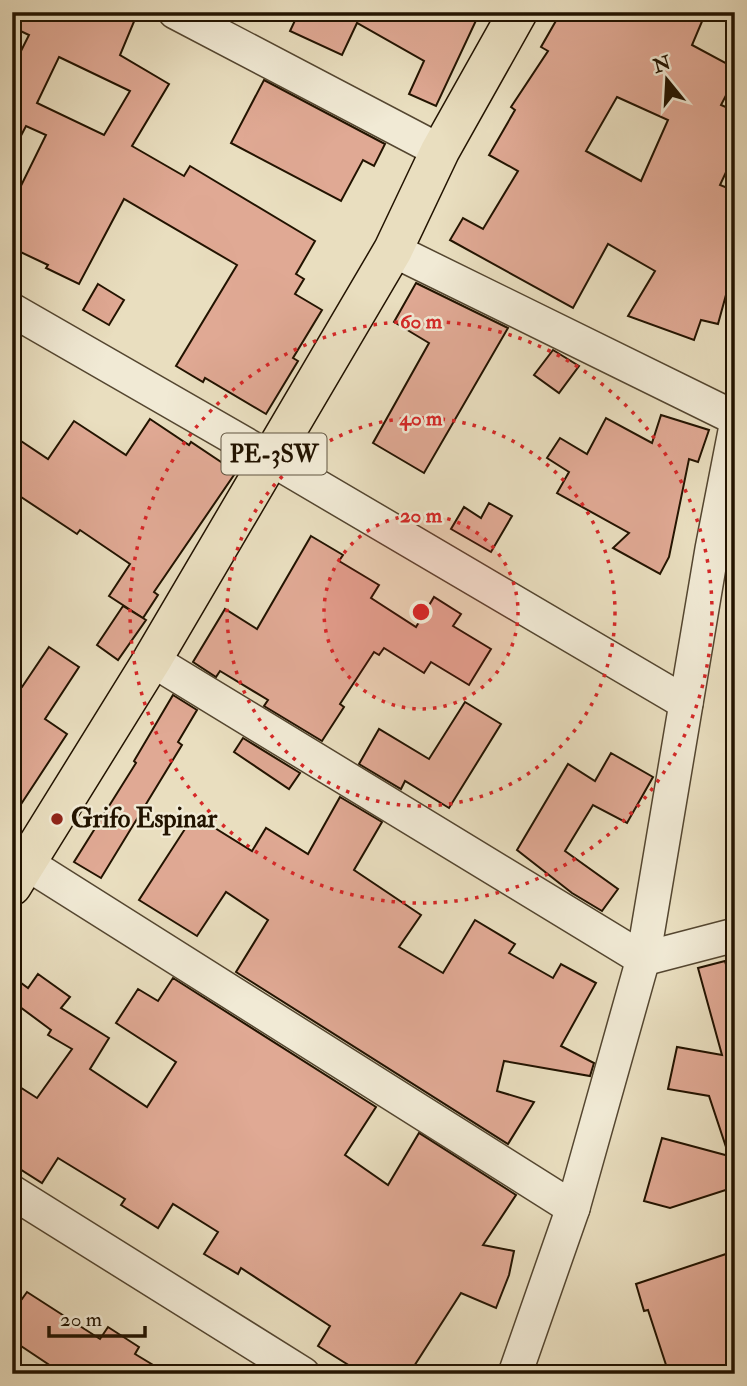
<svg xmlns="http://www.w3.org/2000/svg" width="747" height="1386" font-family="'IM FELL Double Pica',serif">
	<rect width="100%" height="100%" fill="#e9debf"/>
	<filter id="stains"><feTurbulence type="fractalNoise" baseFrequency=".00286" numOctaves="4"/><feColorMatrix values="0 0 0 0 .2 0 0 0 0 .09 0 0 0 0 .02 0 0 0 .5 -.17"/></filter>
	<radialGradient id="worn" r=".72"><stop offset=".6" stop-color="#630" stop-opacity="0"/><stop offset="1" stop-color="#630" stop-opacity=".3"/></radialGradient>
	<g fill="#e0a994" stroke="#221300" stroke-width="2" fill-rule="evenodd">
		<path d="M12 12H138L120 55 169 84 132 146 184 176 190 166 315 241 296 274 304 279 295 294 322 310 293 358 298 361 266 414 205 378 203 382 176 366 237 265 124 199 79 284 46 268 48 265 12 248V204L46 135 26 126 12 153V69L29 35 12 27ZM59 57 130 91 104 135 37 103Z"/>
		<path d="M299 12H480L436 106 409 94 424 61 357 23 342 55 290 31Z"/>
		<path d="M561 12H706L692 45 735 68V78L721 105 735 111V153L720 185 735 191V262L718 324 701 320 694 340 628 316 655 271 608 244 573 308 450 240 463 218 483 229 518 171 489 155 515 110 511 107 548 51 541 47ZM617 97 668 120 641 181 586 151Z"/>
		<path d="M264 80 385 144 374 166 363 160 341 201 231 143Z"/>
		<path d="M416 283 508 328 424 473 373 443 429 343 394 322Z"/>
		<path d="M98 284 124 300 109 325 83 310Z"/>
		<path d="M553 350 579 366 559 393 534 375Z"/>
		<path d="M661 415 709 430 698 462 689 459 669 557 660 574 613 548 629 533 557 493 569 472 547 458 560 438 587 454 606 418 652 443Z"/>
		<path d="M150 419 189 445 191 442 236 472 154 592 158 595 143 618 109 596 130 564 80 530 77 534 12 491V435L48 459 74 421 126 455Z"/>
		<path d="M489 503 512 516 491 552 451 529 464 507 481 518Z"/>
		<path d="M311 536 343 555 339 561 379 585 371 598 416 627 434 597 461 614 453 626 491 649 469 685 431 662 424 673 384 648 379 655 374 652 340 704 344 707 322 741 264 706 268 700 220 671 216 677 193 662 225 609 257 629Z"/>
		<path d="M123 606 146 620 118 660 97 645Z"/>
		<path d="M49 647 79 667 45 719 67 734 12 818V681L22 687Z"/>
		<path d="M173 695 197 710 178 742 182 745 101 878 74 862 136 763 134 761Z"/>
		<path d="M465 702 501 724 449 808 405 781 401 789 359 764 379 729 429 759Z"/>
		<path d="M243 738 300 773 289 789 234 752Z"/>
		<path d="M611 753 653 777 627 823 593 805 565 851 618 889 602 911 572 893 517 850 568 764 595 781Z"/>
		<path d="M340 797 382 822 354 870 421 915 399 947 443 973 475 920 515 944 509 953 553 978 561 964 596 983 561 1046 594 1063 590 1076 504 1061 497 1091 534 1102 508 1144 236 972 268 920 226 892 197 936 139 900 194 815 252 851 266 828 308 854Z"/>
		<path d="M725 961 735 997V1187L670 1208 644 1201 662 1138 729 1156 709 1096 668 1089 677 1047 722 1055 698 968Z"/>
		<path d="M38 974 70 997 61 1008 109 1038 90 1069 147 1107 176 1062 116 1023 138 989 158 1001 173 978 376 1107 345 1155 388 1185 419 1133 516 1195 483 1245 514 1251 509 1275 496 1308 461 1293 409 1374H363L318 1346 330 1326 241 1268 238 1274 204 1254 218 1232 173 1204 158 1228 121 1205 125 1199 58 1158 42 1183 12 1164V1082L37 1098 72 1049 48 1035 51 1030 12 1001V996L21 983 28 988Z"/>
		<path d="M735 1251V1374H669L648 1310 644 1311 636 1284Z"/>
		<path d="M27 1292 100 1339 108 1327 139 1347 135 1354 168 1374H63L12 1340V1293L22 1299Z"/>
	</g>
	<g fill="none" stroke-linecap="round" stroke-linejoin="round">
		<g stroke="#544630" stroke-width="36">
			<g id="minor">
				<path d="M175 12 440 151"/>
				<path d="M393 250 735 418"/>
				<path d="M12 310 271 459 686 703"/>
				<path d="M152 660 643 959 735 935"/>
				<path d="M12 854 573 1208"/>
				<path d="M12 1192 303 1374"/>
				<path d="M515 1374 573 1208 643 959 712 549 735 431"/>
			</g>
		</g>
		<g stroke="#221300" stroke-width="41">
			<path id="major" d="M12 886 152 660 393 250 440 151 518 12"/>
		</g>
		<use href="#minor" stroke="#f1ead5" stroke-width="33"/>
		<use href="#major" stroke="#e9debf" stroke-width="38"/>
	</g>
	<circle cx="421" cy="612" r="97" fill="#d62828" fill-opacity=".12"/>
	<g fill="none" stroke="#d62828" stroke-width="3.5" stroke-dasharray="3.5 7">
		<circle cx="421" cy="612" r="97"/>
		<circle cx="421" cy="612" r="194"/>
		<circle cx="421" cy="612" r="291"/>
	</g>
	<circle fill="#8f2418" stroke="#f1ead5" stroke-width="2.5" cx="57" cy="819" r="7"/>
	<g text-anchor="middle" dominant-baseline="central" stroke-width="5" stroke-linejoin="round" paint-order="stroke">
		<rect fill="#f1ead5" stroke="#605440" stroke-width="2" x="221.5" y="433.5" width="105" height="41" rx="5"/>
		<g font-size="24" font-weight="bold" fill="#221300">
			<text x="274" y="454">PE-3SW</text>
		</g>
		<g font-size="26" font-weight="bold" fill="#221300" stroke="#f1ead5" text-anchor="start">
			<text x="71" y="819">Grifo Espinar</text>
		</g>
	</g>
	<circle cx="421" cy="612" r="10" fill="#d62828" stroke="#f1ead5" stroke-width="3.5"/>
	<g font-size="21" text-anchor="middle" font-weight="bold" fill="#d62828" stroke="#f1ead5" stroke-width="5" stroke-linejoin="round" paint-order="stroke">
		<text x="421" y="328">60 m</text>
		<text x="421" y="425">40 m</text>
		<text x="421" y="522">20 m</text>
	</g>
	<rect width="747" height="1386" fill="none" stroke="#e9debf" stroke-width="42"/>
	<rect x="14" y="14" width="719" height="1358" fill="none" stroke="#221300" stroke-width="3.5"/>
	<rect x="21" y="21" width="705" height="1344" fill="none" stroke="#221300" stroke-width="2"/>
	<g transform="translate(667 80) rotate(342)" stroke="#f1ead5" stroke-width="5" paint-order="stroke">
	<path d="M0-5L12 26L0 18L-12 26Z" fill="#221300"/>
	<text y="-10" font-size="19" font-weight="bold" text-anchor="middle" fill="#221300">N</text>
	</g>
	<path d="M49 1326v10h96v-10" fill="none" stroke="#221300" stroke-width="3.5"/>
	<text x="60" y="1326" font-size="21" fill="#221300" stroke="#f1ead5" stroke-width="5" paint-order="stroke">20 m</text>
	<rect width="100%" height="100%" filter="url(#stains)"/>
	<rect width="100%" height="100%" fill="url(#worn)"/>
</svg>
